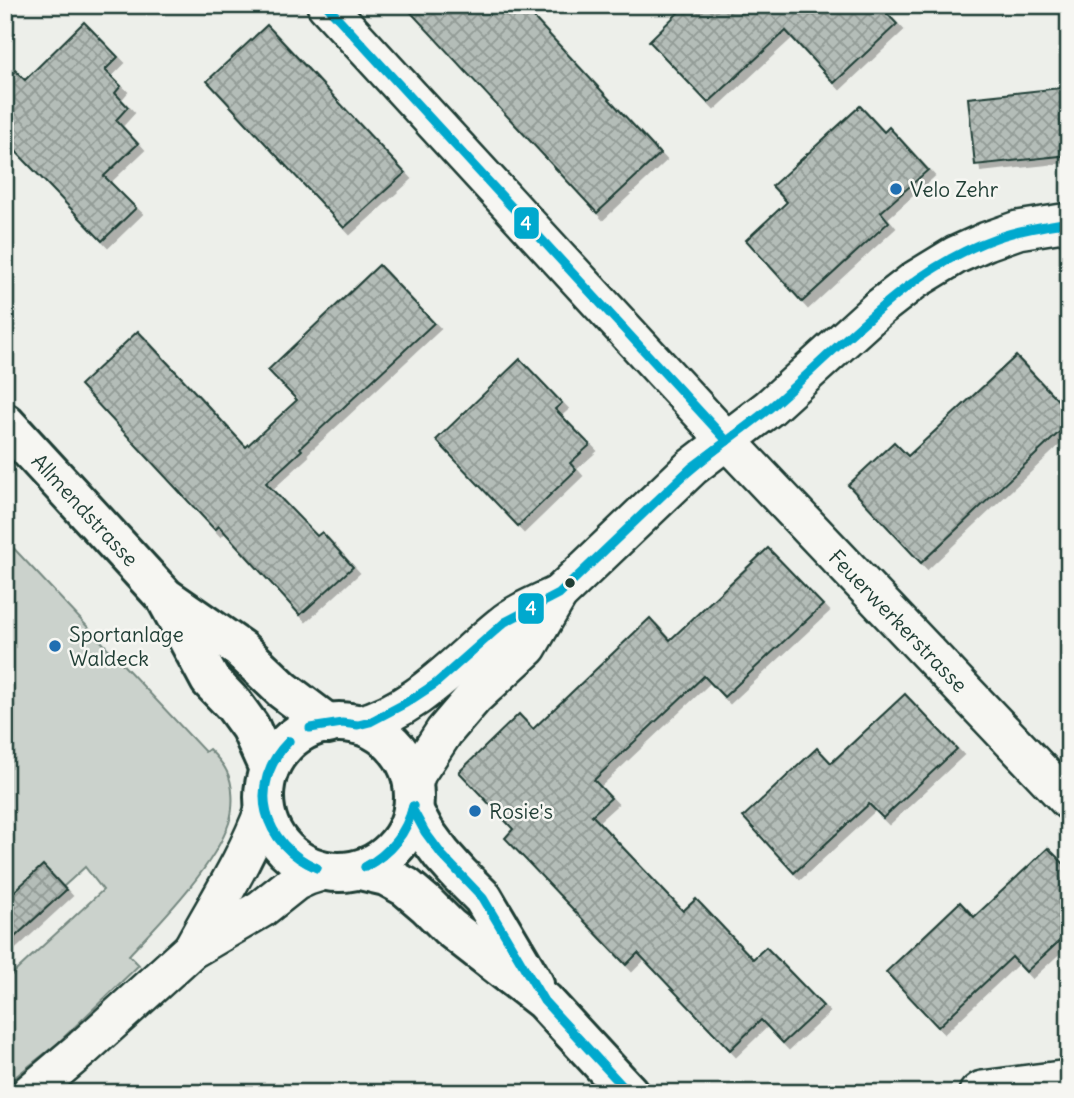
<svg xmlns="http://www.w3.org/2000/svg" width="1074" height="1098" font-family="Delius,sans-serif">
	<defs>
		<pattern id="building-cross-hatch" width="8" height="8" patternUnits="userSpaceOnUse" patternTransform="scale(1.75)"><rect width="8" height="8" fill="#b4bdb8"/><path d="M0 0l8 8M0 8l8-8" fill="none" stroke="#929b96"/></pattern>
		<filter id="shadow"><feDropShadow dx="6" dy="6" stdDeviation="0" flood-color="#0004"/></filter>
	</defs>
	<rect width="100%" height="100%" fill="#edefea"/>
	<filter id="ink" filterUnits="userSpaceOnUse"><feTurbulence type="fractalNoise" baseFrequency=".0143" numOctaves="2"/><feDisplacementMap in="SourceGraphic" scale="14" xChannelSelector="R" yChannelSelector="G"/><feConvolveMatrix kernelMatrix="1 2 1 2 8 2 1 2 1" color-interpolation-filters="sRGB"/></filter>
	<g filter="url(#ink)">
		<path fill="#cbd2cc" stroke="#758880" stroke-width="2" d="M5 539 205 752 209 749C215 755 222 762 226 770 234 784 234 808 229 823 214 867 161 921 129 955L139 965 58 1043 5 1085V981L103 890 85 867 63 887 66 890 5 946Z"/>
		<g fill="url(#building-cross-hatch)" stroke="#1f3d34" stroke-width="2" filter="url(#shadow)">
			<path d="M404 5H522L660 154 597 213Z"/>
			<path d="M686 5H879L897 24 834 83 786 31 708 103 649 41Z"/>
			<path d="M84 22 118 57 105 70 121 86 115 93 128 107 116 120 138 144 104 176 136 208 102 241 5 140V60L25 80Z"/>
			<path d="M267 25 405 173 344 228 207 81Z"/>
			<path d="M1069 87V155L975 165 968 98Z"/>
			<path d="M860 106 884 132 889 127 928 170 881 212 889 222 802 302 746 240 787 202 772 186Z"/>
			<path d="M379 265 434 323 300 448 302 450 266 483 317 536 322 532 353 567 300 615 219 526 215 530 80 385 138 331 246 447 297 400 268 370Z"/>
			<path d="M1016 356 1069 412V423L921 563 848 485 894 442 908 456Z"/>
			<path d="M520 359 562 403 555 409 590 445 570 463 576 470 518 526 436 440Z"/>
			<path d="M768 548 823 605 724 697 704 676 594 780 611 798 592 815 683 911 696 899 753 959 766 947 823 1006 783 1043 761 1020 730 1050 638 953 626 965 505 838 513 829 459 772 519 714 533 729 650 618 670 640Z"/>
			<path d="M905 694 957 749 883 818 869 804 794 873 743 817 817 748 831 763Z"/>
			<path d="M1048 848 1069 869V932L1026 972 1012 957 938 1027 886 972 960 902 974 917Z"/>
			<path d="M43 865 66 890 5 946V900Z"/>
		</g>
		<g fill="none" stroke-linecap="round" stroke-linejoin="round">
			<g stroke="#1f3d34" stroke-width="42">
				<g id="street">
					<path d="M326 5 727 441 1069 801"/>
					<path d="M358 725C417 710 457 661 502 625 517 612 541 603 559 594"/>
					<path d="M413 785 417 773 444 732 474 697 528 647 559 594 692 467 769 408 879 308 915 280 956 255 987 241 1018 230 1069 222"/>
					<path d="M192 949C217 903 246 859 264 810"/>
					<path d="M30 1093 83 1048 191 950 261 909 295 882 308 876 324 871"/>
					<path d="M978 1093 982 1090 1069 1079"/>
				</g>
			</g>
			<g stroke="#1f3d34" stroke-width="44">
				<g id="secondary">
					<path d="M5 423 165 597 240 649 283 690 328 724"/>
					<path d="M168 602 210 680 234 705 250 727 269 769"/>
					<circle cx="339" cy="797" r="75"/>
					<path d="M413 810 425 832 442 855 459 874 483 898 534 984"/>
					<path d="M360 870 386 876 406 887 427 905 449 927 544 1001 629 1093"/>
				</g>
			</g>
			<use href="#street" stroke="#f6f6f2" stroke-width="37"/>
			<use href="#secondary" stroke="#f6f6f2" stroke-width="38"/>
			<g stroke="#f6f6f2" stroke-width="14">
				<g id="bus-1">
					<path d="M326 5 727 441"/>
					<path d="M679 480C708 453 741 432 771 407 842 346 905 270 996 238 1019 230 1044 226 1069 222"/>
					<path d="M310 728 342 723 358 725 370 722 406 703 435 684 505 622 559 594 692 467 727 441"/>
					<path d="M289 741C247 786 262 843 317 868"/>
					<path d="M289 741C245 784 262 845 317 868"/>
					<path d="M413 810 425 832 442 855 483 898 544 1001 629 1093"/>
					<path d="M365 867C390 853 406 833 413 806"/>
					<path d="M365 867C390 854 408 833 413 806"/>
				</g>
			</g>
			<use href="#bus-1" stroke="#00a9ce" stroke-width="9"/>
		</g>
	</g>
	<g fill="#1f6fb2" stroke="#f6f6f2" stroke-width="2.5">
		<circle cx="896" cy="189" r="7"/>
		<circle cx="55" cy="646" r="7"/>
		<circle cx="475" cy="811" r="7"/>
	</g>
	<circle fill="#1f3d34" stroke="#f6f6f2" stroke-width="2.5" cx="570" cy="583" r="6"/>
	<g text-anchor="middle" dominant-baseline="central" stroke-width="5" stroke-linejoin="round" paint-order="stroke">
		<g font-size="21" fill="#1f3d34" stroke="#f6f6f2" text-anchor="start">
			<text x="910" y="189">Velo Zehr</text>
			<text x="69" y="634">Sportanlage<tspan x="69" dy="24">Waldeck</tspan></text>
			<text x="489" y="811">Rosie's</text>
		</g>
		<g font-size="21" fill="#1f3d34" stroke="#f6f6f2">
			<text transform="translate(85 510) rotate(47)">Allmendstrasse</text>
			<text transform="translate(898 621) rotate(46)">Feuerwerkerstrasse</text>
		</g>
	</g>
	<g stroke="#f6f6f2" stroke-width="2.5">
		<rect x="513" y="206" width="27" height="34" rx="7" fill="#00a9ce"/>
		<rect x="517" y="592" width="28" height="33" rx="7" fill="#00a9ce"/>
	</g>
	<g font-size="19" text-anchor="middle" font-weight="bold" fill="#fff">
		<text x="526" y="230">4</text>
		<text x="531" y="615">4</text>
	</g>
	<rect width="1074" height="1098" fill="none" stroke="#f6f6f2" stroke-width="28"/>
	<rect x="14" y="14" width="1046" height="1070" fill="none" stroke="#1f3d34" stroke-width="2.5" filter="url(#ink)"/>
</svg>
